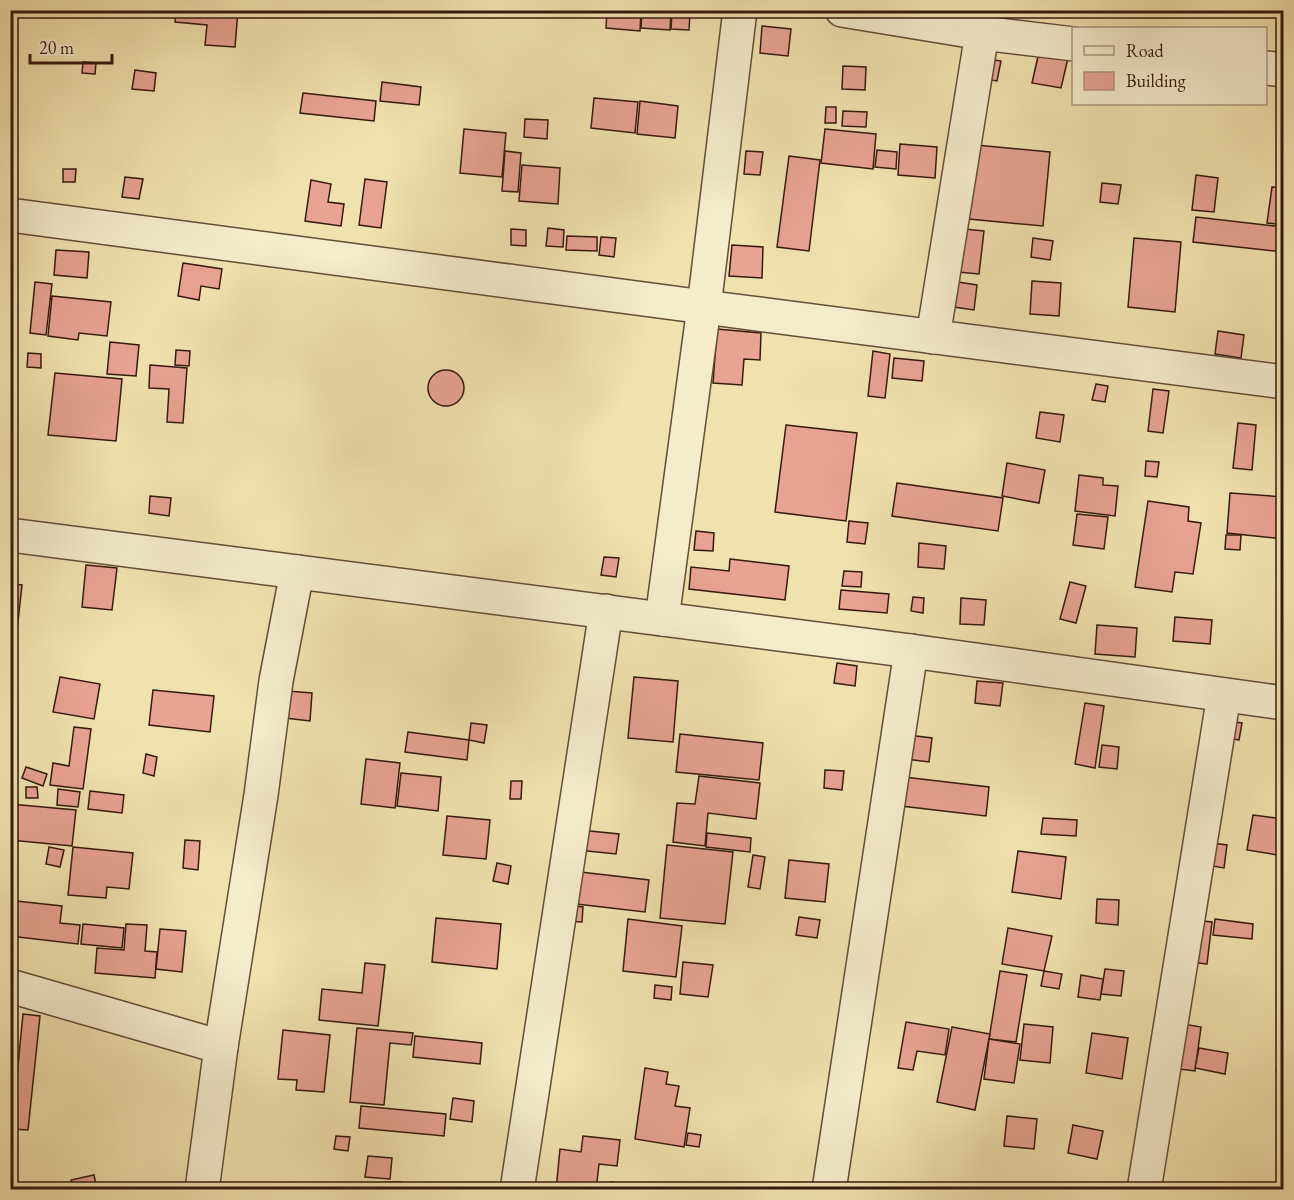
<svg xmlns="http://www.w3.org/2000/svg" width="1294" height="1200" font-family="'EB Garamond',serif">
	<rect width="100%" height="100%" fill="#f0e2af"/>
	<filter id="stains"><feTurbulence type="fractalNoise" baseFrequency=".00333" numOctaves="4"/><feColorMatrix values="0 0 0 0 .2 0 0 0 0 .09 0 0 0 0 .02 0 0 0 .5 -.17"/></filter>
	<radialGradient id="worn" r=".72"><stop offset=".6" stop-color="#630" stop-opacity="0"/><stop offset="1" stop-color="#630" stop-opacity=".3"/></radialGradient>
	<g fill="#e8a391" stroke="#361a0e" stroke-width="1.5">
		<path d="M176 10H238L235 47 205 45 207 25 175 22Z"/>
		<path d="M607 10H641L640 31 606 28Z"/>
		<path d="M642 10 671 11 670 30 641 28Z"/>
		<path d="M672 12 690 13 689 30 671 29Z"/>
		<path d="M762 26 791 29 788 56 760 53Z"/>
		<path d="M1039 52 1068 58 1061 88 1032 83Z"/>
		<path d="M989 59 1001 61 997 81 985 79Z"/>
		<path d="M83 62 96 63 95 74 82 73Z"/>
		<path d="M843 66 866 67 865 90 842 89Z"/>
		<path d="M135 70 156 73 154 91 132 89Z"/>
		<path d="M382 82 421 87 419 105 380 101Z"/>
		<path d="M303 93 376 101 374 121 300 113Z"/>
		<path d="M594 98 638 102 635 133 591 128Z"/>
		<path d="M640 101 678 106 675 138 637 134Z"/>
		<path d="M826 107H836V123H825Z"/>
		<path d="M843 111 867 112 866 127 842 126Z"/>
		<path d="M525 119 548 120 547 139 524 137Z"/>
		<path d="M464 129 506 133 502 177 460 173Z"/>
		<path d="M825 129 876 134 873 169 821 163Z"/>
		<path d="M900 144 937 147 935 178 898 175Z"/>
		<path d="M976 145 1050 152 1043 226 969 219Z"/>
		<path d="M877 150 897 152 896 169 875 167Z"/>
		<path d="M505 151 521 153 518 192 502 191Z"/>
		<path d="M746 151 763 152 760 175 744 174Z"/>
		<path d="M789 156 820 160 809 251 777 247Z"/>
		<path d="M522 165 560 168 558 204 519 201Z"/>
		<path d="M63 169H76L75 182H63Z"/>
		<path d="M1196 175 1218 178 1214 212 1192 210Z"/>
		<path d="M125 177 143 179 139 199 122 197Z"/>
		<path d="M365 179 387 182 381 228 359 225Z"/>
		<path d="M311 180 331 184 328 202 344 204 341 226 305 221Z"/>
		<path d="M1102 183 1121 185 1118 204 1100 202Z"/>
		<path d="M1272 187 1284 188V225L1267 223Z"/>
		<path d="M1196 217 1284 227V252L1193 242Z"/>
		<path d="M548 228 564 230 563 247 546 246Z"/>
		<path d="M511 229 526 230V246L511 245Z"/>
		<path d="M964 229 984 231 979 274 958 272Z"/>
		<path d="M567 236 597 237V251L566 250Z"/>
		<path d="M601 237 616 238 614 257 599 255Z"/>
		<path d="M1033 238 1053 241 1050 260 1031 257Z"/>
		<path d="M1134 238 1181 242 1175 312 1128 307Z"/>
		<path d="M732 245 763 247 762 278 729 276Z"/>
		<path d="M56 250 89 252 87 278 54 275Z"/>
		<path d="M183 263 222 269 219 289 201 286 199 300 178 296Z"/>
		<path d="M1032 281 1061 283 1059 316 1030 314Z"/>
		<path d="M35 282 52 284 46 335 30 333Z"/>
		<path d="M958 282 977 285 974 310 954 307Z"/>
		<path d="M52 296 111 302 107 336 79 333 78 340 48 336Z"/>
		<path d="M717 329 761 333 760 360 744 359 742 385 713 383Z"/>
		<path d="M1218 331 1244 335 1241 358 1215 354Z"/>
		<path d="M110 342 139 345 136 376 107 374Z"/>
		<path d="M176 350 190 351 189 366 175 365Z"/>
		<path d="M873 351 890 354 885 398 868 396Z"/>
		<path d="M28 353 41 354V368L27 367Z"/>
		<path d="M894 358 924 361 922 381 892 378Z"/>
		<path d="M150 365 187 368 183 423 167 422 169 389 149 388Z"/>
		<circle cx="446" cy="388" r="18"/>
		<path d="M55 373 122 379 116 441 48 435Z"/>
		<path d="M1096 384 1108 386 1105 402 1092 400Z"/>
		<path d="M1153 389 1169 391 1163 433 1148 431Z"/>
		<path d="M1040 412 1064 415 1060 442 1036 438Z"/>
		<path d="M1238 423 1256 425 1252 470 1233 468Z"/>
		<path d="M786 425 857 433 846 521 775 512Z"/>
		<path d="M1146 461 1159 462 1157 477 1145 476Z"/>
		<path d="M1007 463 1045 470 1039 503 1002 496Z"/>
		<path d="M1079 475 1103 478V485L1118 486 1115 516 1075 511Z"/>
		<path d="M897 483 1003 498 998 531 892 516Z"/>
		<path d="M1230 493 1284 497V539L1227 533Z"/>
		<path d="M150 496 171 498 169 516 149 513Z"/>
		<path d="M1148 501 1189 507 1188 521 1201 523 1193 574 1175 572 1172 592 1135 587Z"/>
		<path d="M1077 514 1108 517 1104 549 1073 545Z"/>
		<path d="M849 521 868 523 865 544 847 542Z"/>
		<path d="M696 531 714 533 713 551 694 550Z"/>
		<path d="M1226 535H1241L1240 550 1225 549Z"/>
		<path d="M919 543 946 546 944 569 918 567Z"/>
		<path d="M10 555H17L14 584 22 585 17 631 10 630Z"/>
		<path d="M604 557 619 558 616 577 601 575Z"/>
		<path d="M730 559 789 566 785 600 689 589 691 567 729 571Z"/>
		<path d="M86 565 117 568 112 610 82 607Z"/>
		<path d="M844 571 862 572 861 587 842 586Z"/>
		<path d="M1070 582 1086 586 1076 623 1060 619Z"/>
		<path d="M841 590 889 594 887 613 839 609Z"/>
		<path d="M913 597 924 598 923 613 911 611Z"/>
		<path d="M961 598 986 600 984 625 960 624Z"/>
		<path d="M1175 617 1212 620 1210 644 1173 641Z"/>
		<path d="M1097 625 1137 628 1135 657 1095 654Z"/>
		<path d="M837 663 857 666 855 686 834 683Z"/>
		<path d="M60 677 100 684 94 719 53 712Z"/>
		<path d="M634 677 678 681 673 742 628 738Z"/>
		<path d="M977 681 1003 683 1000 706 975 703Z"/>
		<path d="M153 690 214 696 210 732 149 725Z"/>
		<path d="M287 691 312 693 310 721 285 718Z"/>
		<path d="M1085 703 1104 706 1095 768 1075 764Z"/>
		<path d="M1227 721 1242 723 1239 740 1225 738Z"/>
		<path d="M471 723 487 725 484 743 469 740Z"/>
		<path d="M74 727 91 729 83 789 50 785 53 763 69 766Z"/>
		<path d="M408 732 469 740 467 760 405 752Z"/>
		<path d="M680 734 763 743 759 780 676 772Z"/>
		<path d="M908 735 932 738 929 762 906 759Z"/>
		<path d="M1102 745 1119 747 1117 769 1099 767Z"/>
		<path d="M146 754 157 757 154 776 143 773Z"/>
		<path d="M366 759 400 763 395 808 361 804Z"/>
		<path d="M26 767 47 774 43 786 22 778Z"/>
		<path d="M825 770 844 771 842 790 824 788Z"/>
		<path d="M401 773 441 777 438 811 397 806Z"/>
		<path d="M699 776 760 783 756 819 708 813 705 846 673 842 677 803 695 804Z"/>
		<path d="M904 777 989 787 986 816 901 806Z"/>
		<path d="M511 781H522L521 799H510Z"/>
		<path d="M26 787H37L38 798H26Z"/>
		<path d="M58 789 80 792 78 807 57 805Z"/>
		<path d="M90 791 124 795 122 813 88 809Z"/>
		<path d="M10 804 76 810 72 846 10 840Z"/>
		<path d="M1253 815 1284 819V856L1247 850Z"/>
		<path d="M447 816 490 820 486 859 443 855Z"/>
		<path d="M1043 818 1077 820 1076 836 1041 834Z"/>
		<path d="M580 830 619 834 616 854 578 850Z"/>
		<path d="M707 833 751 838 750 852 706 847Z"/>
		<path d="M185 840 200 841 198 870 183 868Z"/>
		<path d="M1204 842 1227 845 1224 868 1201 864Z"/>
		<path d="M667 845 733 852 725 924 660 918Z"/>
		<path d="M49 847 64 850 60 867 46 864Z"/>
		<path d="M73 847 133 853 129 889 107 887 106 898 68 895Z"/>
		<path d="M1018 851 1066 857 1061 899 1012 892Z"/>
		<path d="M753 855 765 857 760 889 748 887Z"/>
		<path d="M789 860 829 864 825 902 785 898Z"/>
		<path d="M497 863 511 866 508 884 493 881Z"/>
		<path d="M572 871 649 880 645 912 568 903Z"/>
		<path d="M1097 899 1119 900 1118 925 1096 923Z"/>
		<path d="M16 901 62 906 60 923 80 925 78 944 10 936V916H14Z"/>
		<path d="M568 905 583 907 582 922 566 921Z"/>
		<path d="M799 917 820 920 817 938 796 935Z"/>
		<path d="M436 918 501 924 497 969 432 962Z"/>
		<path d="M628 919 682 926 676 977 623 971Z"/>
		<path d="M1215 919 1253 924 1252 939 1213 935Z"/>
		<path d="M1193 920 1212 922 1207 964 1189 962Z"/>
		<path d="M83 924 124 928 122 948 81 944Z"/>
		<path d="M126 924 147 925 145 951 157 952 155 978 95 973 97 948 124 950Z"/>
		<path d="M1008 928 1052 936 1044 971 1002 964Z"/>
		<path d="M160 929 186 931 182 972 156 969Z"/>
		<path d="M683 962 713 965 708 997 680 994Z"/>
		<path d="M365 963 385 965 378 1026 319 1020 322 989 362 993Z"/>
		<path d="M1105 969 1124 971 1121 996 1101 994Z"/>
		<path d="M1000 971 1027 975 1016 1042 989 1039Z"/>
		<path d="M1044 971 1062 974 1059 989 1041 986Z"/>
		<path d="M1081 975 1103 979 1100 1000 1078 997Z"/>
		<path d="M655 985 672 987 671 1000 654 998Z"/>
		<path d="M23 1014 40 1016 28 1130 10 1129V1075L17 1076Z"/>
		<path d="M1283 1019H1284V1073L1276 1072Z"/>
		<path d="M906 1022 949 1029 945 1055 917 1051 913 1070 898 1068Z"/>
		<path d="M1178 1023 1201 1027 1195 1071 1172 1068Z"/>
		<path d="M1024 1024 1053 1027 1050 1063 1020 1060Z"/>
		<path d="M952 1027 990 1034 975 1110 937 1102Z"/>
		<path d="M357 1028 413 1033 411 1045 390 1043 384 1105 350 1102Z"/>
		<path d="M283 1030 330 1035 324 1092 296 1090 297 1080 278 1079Z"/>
		<path d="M1092 1033 1128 1038 1122 1079 1086 1073Z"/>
		<path d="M415 1036 482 1043 480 1064 413 1057Z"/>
		<path d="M989 1039 1020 1044 1014 1083 984 1079Z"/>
		<path d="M1199 1048 1228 1053 1225 1074 1195 1068Z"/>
		<path d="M645 1068 668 1072 666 1084 679 1086 675 1106 690 1108 684 1147 635 1139Z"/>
		<path d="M453 1098 474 1101 472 1122 450 1119Z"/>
		<path d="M361 1106 446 1114 444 1136 359 1128Z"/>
		<path d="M1007 1116 1037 1119 1034 1149 1004 1146Z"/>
		<path d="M1073 1125 1103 1131 1097 1159 1068 1153Z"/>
		<path d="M688 1133 701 1135 699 1147 686 1145Z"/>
		<path d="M336 1136 350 1137 348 1151 334 1149Z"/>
		<path d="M583 1136 620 1140 617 1166 599 1164 596 1190H556L560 1149 581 1152Z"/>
		<path d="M368 1156 392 1158 390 1179 365 1177Z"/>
		<path d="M94 1175 97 1190H71L73 1189 71 1180Z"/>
		<rect x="386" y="1182" width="16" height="8"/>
		<path d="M611 1182 629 1185 628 1190H610Z"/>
	</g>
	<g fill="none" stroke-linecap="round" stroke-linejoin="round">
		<g stroke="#644c36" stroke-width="36">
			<g id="minor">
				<path d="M842 10 982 33 1074 44"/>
				<path d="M1266 68 1284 70"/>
				<path d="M10 215 704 307 1284 382"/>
				<path d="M933 337 982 33"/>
				<path d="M10 535 911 651 1284 703"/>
				<path d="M662 619 704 307 740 10"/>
				<path d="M10 986 221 1047"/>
				<path d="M202 1190 221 1047 261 795 276 681 297 572"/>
				<path d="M517 1190 606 611"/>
				<path d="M829 1190 911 651"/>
				<path d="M1144 1190 1224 695"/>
			</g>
		</g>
		<use href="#minor" stroke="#f5eccb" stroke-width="33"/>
	</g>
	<rect width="1294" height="1200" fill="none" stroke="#f0e2af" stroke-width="36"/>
	<rect x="12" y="12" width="1270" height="1176" fill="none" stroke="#361a0e" stroke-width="3"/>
	<rect x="18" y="18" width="1258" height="1164" fill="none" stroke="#361a0e" stroke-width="1.5"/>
	<rect x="1072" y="27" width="195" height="78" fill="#f5eccb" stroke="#a9987f" stroke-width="1.5"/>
	<rect x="1084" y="46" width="30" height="9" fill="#f5eccb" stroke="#a9987f" stroke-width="1.5"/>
	<text x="1126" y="57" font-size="18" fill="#361a0e">Road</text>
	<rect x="1084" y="72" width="30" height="18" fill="#e8a391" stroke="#a9987f" stroke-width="1.5"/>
	<text x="1126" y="87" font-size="18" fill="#361a0e">Building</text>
	<path d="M30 54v9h82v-9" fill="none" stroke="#361a0e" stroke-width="3"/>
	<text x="39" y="54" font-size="18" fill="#361a0e" stroke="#f5eccb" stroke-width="4.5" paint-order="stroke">20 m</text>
	<rect width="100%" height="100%" filter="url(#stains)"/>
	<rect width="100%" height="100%" fill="url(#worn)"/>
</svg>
